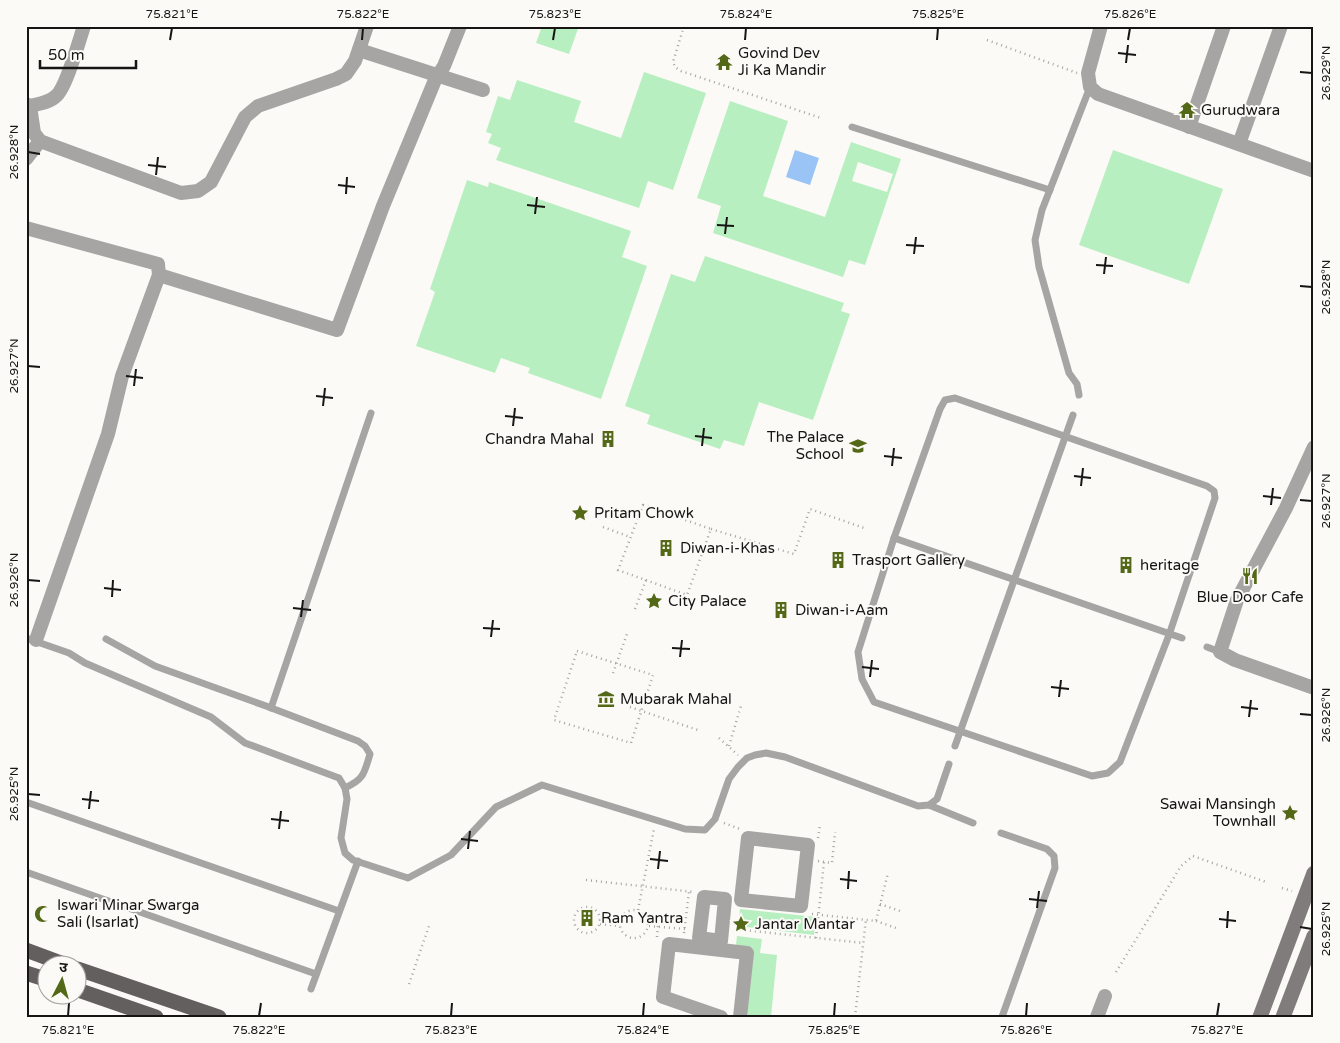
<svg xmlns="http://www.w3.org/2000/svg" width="1340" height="1043" font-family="'Varela Round','Noto Sans Devanagari',sans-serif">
	<rect width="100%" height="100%" fill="#fcfaf6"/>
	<g fill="#b8efc0" fill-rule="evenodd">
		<path d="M542 26H579L569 54 536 43Z"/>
		<path d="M644 72 706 93 673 190 648 181 639 208 496 160 501 148 488 143 492 134 486 132 498 96 510 100 517 80 581 101 574 122 621 138Z"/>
		<path d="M730 101 788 121 763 196 825 217 851 142 901 159 865 265 849 260 843 277 713 233 721 206 697 198ZM858 162 893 174 887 192 852 181Z"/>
		<path d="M1113 150 1223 189 1189 284 1079 245Z"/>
		<path d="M467 180 488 187 489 182 631 231 622 257 647 266 601 399 528 373 530 368 501 358 495 373 416 346 435 292 430 289Z"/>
		<path d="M705 256 844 303 841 311 850 314 813 420 759 402 744 446 724 440 720 449 647 424 650 415 625 406 671 274 695 282Z"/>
		<path d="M740 909 816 917 814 935 738 926Z"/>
		<path d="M737 936 762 939 760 953 777 955 771 1017H746L751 955 735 953Z"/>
	</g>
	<path fill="#99c4f5" d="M795 150 819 158 810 185 786 177Z"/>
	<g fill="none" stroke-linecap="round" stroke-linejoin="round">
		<g stroke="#a5a3a0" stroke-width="2.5" stroke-dasharray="1 4" stroke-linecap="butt">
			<path d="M684 26 673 62 675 67 681 71 821 118"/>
			<path d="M987 40 1077 73"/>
			<path d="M643 505 711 529 687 595 618 570Z"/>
			<path d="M603 527 630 537"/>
			<path d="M711 529 794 554 810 509 864 528"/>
			<path d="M635 609 646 580"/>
			<path d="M577 651 653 675 631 743 554 720Z"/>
			<path d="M613 673 627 634"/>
			<path d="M630 707 698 730"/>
			<path d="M719 738 738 755"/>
			<path d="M729 746 741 706"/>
			<path d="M724 823 740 829"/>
			<path d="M818 838 820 825"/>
			<path d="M818 861 832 863 835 832"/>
			<path d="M586 880 694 892"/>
			<path d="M1282 888 1292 891"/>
			<path d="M880 904 903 912"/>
			<circle cx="587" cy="920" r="13"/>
			<circle cx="634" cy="924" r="14"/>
			<path d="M638 910 654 829"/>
			<path d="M812 914 876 921 888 873"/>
			<path d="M876 921 896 928"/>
			<path d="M600 924 620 926"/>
			<path d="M649 926 685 929"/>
			<path d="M735 929 863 943"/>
			<path d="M684 933 689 892"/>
			<path d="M657 937 658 926"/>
			<path d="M816 938 824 862"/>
			<path d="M1116 972 1181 866 1193 856 1266 882"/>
			<path d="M409 984 429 926"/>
			<path d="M855 1017 866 919"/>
		</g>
		<g stroke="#a7a5a4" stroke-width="7">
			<path d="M852 127 1050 190"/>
			<path d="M1079 395 1077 384 1069 373 1039 267 1035 240 1042 210 1090 87"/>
			<path d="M955 398 1207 486 1214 491 1215 498 1169 635 1120 762 1108 773 1092 776 874 702 862 679 858 652 894 538 940 409 945 400Z"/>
			<path d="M894 538 1182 638"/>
			<path d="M26 638 69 653 85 663 211 717 245 743 339 778 345 788 347 799 341 838 345 853 353 860 408 878 451 855 496 807 542 785 685 829 705 830 715 819 729 779 738 767 747 758 755 755 766 753 785 757 918 806 929 805 937 799 949 764"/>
			<path d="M106 639 155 666 266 706 358 741 365 746 370 754C364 774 364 779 345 788"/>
			<path d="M1207 647 1220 652"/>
			<path d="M271 708 371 413"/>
			<path d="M955 746 1073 415"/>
			<path d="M26 802 339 911"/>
			<path d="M929 805 973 823"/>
			<path d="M1001 833 1047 849 1054 856 1055 868 1002 1017"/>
			<path d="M26 872 316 974"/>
			<path d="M311 989 358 861"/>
		</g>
		<g stroke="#a7a5a4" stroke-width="14">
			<path d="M1101 26 1088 73 1090 87 1098 94 1314 171"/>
			<path d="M359 50 483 90"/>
			<path d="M26 104 30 106 34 133 40 141 181 193 198 191 211 182 245 117 258 106 336 79 346 74 355 61 367 26"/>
			<path d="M30 106C38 104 49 103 56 96 66 88 79 41 84 26"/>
			<path d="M1189 127 1224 26"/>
			<path d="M1239 144 1281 26"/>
			<path d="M26 159 40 141"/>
			<path d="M26 228 158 264 159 275 122 376 108 434 36 640"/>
			<path d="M159 275 337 330 383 206 435 80 444 66 460 26"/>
			<path d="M1314 447 1286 508 1237 600 1220 652 1235 660 1314 688"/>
			<path d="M748 838 808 845 801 906 741 900Z"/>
			<path d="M704 897 725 899 721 941 699 938Z"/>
			<path d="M721 1017 663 997 669 944 747 953 740 1017"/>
			<path d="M1097 1017 1105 996"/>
		</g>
		<g stroke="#7f7c7b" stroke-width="15">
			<path d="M1260 1017 1314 873"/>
			<path d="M1283 1017 1314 936"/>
		</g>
		<g stroke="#635f5e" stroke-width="15">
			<path d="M26 950 69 966"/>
			<path d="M78 969 219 1017"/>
			<path d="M26 973 48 980"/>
			<path d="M78 990 156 1017"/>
		</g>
	</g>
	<path fill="none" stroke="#161514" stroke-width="2" d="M170 40 172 28M362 40 363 28M553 40 555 28M745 40 746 28M937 40 938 28M1128 40 1130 28M1118 53 1136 55M1126 63 1128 45M1300 72 1312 73M28 152 40 154M148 165 166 167M156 175 158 157M338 185 355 187M346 194 347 177M527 205 545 207M535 214 537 197M717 225 734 226M725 234 727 217M906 245 924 246M914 254 916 237M1096 265 1113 266M1104 274 1106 257M1300 286 1312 287M28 366 40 367M126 376 143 378M134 386 136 369M316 396 333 398M323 406 325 388M505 416 523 418M513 426 515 408M695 436 712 438M702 446 704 428M884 456 902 458M892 466 894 448M1074 476 1091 478M1081 486 1083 468M1263 496 1281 498M1300 500 1312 501M1271 505 1273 488M28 580 40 581M104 588 121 590M112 597 113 580M293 608 311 610M301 617 303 600M483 628 500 629M491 637 493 620M672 648 690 649M680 657 682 640M862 667 879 669M870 677 872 660M1051 687 1069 689M1059 697 1061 680M1241 707 1258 709M1300 714 1312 715M1249 717 1251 700M28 794 40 795M82 799 99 801M89 809 91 791M271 819 289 821M279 829 281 811M461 839 478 841M468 849 470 831M650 859 668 861M658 869 660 851M840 879 857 881M848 889 849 871M1029 899 1047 901M1037 908 1039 891M1219 919 1236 921M1300 927 1312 929M1227 928 1228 911M68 1016 69 1003M259 1016 261 1003M451 1016 452 1003M643 1016 644 1003M834 1016 835 1003M1026 1016 1027 1003M1217 1016 1219 1003"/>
	<defs>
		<g id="temple-bare" transform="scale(1.35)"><path d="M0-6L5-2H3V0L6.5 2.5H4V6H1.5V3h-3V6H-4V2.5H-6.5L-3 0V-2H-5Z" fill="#536918" stroke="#fcfaf6" stroke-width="2.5" paint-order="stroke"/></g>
		<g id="building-bare" transform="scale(1.35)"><path d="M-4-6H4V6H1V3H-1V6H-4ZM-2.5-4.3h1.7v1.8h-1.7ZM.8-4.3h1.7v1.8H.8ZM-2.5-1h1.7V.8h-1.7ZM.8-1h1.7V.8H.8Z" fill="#536918" stroke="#fcfaf6" stroke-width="2.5" paint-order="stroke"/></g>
		<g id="school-bare" transform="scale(1.35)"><path d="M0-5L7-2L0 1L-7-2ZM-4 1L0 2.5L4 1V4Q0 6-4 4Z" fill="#536918" stroke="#fcfaf6" stroke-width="2.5" paint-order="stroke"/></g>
		<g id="sight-bare" transform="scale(1.35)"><path d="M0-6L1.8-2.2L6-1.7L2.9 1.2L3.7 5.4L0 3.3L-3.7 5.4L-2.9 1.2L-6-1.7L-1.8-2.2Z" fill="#536918" stroke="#fcfaf6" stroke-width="2.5" paint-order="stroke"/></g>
		<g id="restaurant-bare" transform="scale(1.35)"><path d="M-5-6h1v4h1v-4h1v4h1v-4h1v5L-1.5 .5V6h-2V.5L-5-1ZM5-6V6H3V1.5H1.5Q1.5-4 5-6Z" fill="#536918" stroke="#fcfaf6" stroke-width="2.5" paint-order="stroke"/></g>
		<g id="museum-bare" transform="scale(1.35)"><path d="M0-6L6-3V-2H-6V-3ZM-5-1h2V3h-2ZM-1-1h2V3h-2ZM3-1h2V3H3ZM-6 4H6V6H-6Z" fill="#536918" stroke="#fcfaf6" stroke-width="2.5" paint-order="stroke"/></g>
		<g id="mosque-bare" transform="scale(1.35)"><path d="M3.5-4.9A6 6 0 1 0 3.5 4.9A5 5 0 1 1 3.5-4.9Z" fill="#536918" stroke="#fcfaf6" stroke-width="2.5" paint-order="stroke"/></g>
	</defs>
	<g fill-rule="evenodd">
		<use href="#temple-bare" x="724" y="62"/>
		<use href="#temple-bare" x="1187" y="110"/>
		<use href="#building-bare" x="608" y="439"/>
		<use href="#school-bare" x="858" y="446"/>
		<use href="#sight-bare" x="580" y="513"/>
		<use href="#building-bare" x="666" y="548"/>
		<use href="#building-bare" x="838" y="560"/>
		<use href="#building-bare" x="1126" y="565"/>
		<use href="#restaurant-bare" x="1250" y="576"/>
		<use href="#sight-bare" x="654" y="601"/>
		<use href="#building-bare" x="781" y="610"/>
		<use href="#museum-bare" x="606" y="699"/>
		<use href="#sight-bare" x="1290" y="813"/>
		<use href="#mosque-bare" x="43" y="914"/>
		<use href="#building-bare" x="587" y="918"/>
		<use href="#sight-bare" x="741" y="924"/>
	</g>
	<g text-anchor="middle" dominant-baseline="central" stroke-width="4" stroke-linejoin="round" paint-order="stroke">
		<g font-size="15" fill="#161514" stroke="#fcfaf6" text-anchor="start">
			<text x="738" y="53">Govind Dev<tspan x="738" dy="17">Ji Ka Mandir</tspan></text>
			<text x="1201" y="110">Gurudwara</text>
			<text x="844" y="437" text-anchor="end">The Palace<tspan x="844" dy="17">School</tspan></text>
			<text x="594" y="439" text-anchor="end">Chandra Mahal</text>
			<text x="594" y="513">Pritam Chowk</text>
			<text x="680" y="548">Diwan-i-Khas</text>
			<text x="852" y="560">Trasport Gallery</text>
			<text x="1140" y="565">heritage</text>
			<text x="1250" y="597" text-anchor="middle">Blue Door Cafe</text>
			<text x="668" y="601">City Palace</text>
			<text x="795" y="610">Diwan-i-Aam</text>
			<text x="620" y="699">Mubarak Mahal</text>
			<text x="1276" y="804" text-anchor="end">Sawai Mansingh<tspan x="1276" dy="17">Townhall</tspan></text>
			<text x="57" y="905">Iswari Minar Swarga<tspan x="57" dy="17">Sali (Isarlat)</tspan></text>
			<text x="601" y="918">Ram Yantra</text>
			<text x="755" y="924">Jantar Mantar</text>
		</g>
	</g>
	<rect width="1340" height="1043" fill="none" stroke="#fcfaf6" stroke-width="55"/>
	<g transform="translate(62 980) rotate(6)"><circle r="24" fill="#fcfaf6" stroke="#a09e9c"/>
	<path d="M0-4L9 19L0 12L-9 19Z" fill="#536918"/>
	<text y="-8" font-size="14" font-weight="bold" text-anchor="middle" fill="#161514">उ</text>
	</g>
	<path d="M40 60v8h96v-8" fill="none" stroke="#161514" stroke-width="2.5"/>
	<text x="48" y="60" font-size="15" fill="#161514" stroke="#fcfaf6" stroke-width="4" paint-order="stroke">50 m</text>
	<rect x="28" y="28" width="1284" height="988" fill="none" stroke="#161514" stroke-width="2"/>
	<g font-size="12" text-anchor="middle" fill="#161514">
		<text x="172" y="18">75.821°E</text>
		<text x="363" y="18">75.822°E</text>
		<text x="555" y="18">75.823°E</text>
		<text x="746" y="18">75.824°E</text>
		<text x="938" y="18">75.825°E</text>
		<text x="1130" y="18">75.826°E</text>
		<text transform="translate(1326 73) rotate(-90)" y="4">26.929°N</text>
		<text transform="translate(14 152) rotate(-90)" y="4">26.928°N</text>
		<text transform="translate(1326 287) rotate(-90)" y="4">26.928°N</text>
		<text transform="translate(14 366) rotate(-90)" y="4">26.927°N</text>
		<text transform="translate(1326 501) rotate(-90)" y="4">26.927°N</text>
		<text transform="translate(14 580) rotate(-90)" y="4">26.926°N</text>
		<text transform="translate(1326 715) rotate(-90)" y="4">26.926°N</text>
		<text transform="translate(14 794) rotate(-90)" y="4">26.925°N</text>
		<text transform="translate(1326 929) rotate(-90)" y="4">26.925°N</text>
		<text x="68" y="1034">75.821°E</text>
		<text x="259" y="1034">75.822°E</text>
		<text x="451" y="1034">75.823°E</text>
		<text x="643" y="1034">75.824°E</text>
		<text x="834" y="1034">75.825°E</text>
		<text x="1026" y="1034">75.826°E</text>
		<text x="1217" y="1034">75.827°E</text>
	</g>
</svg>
